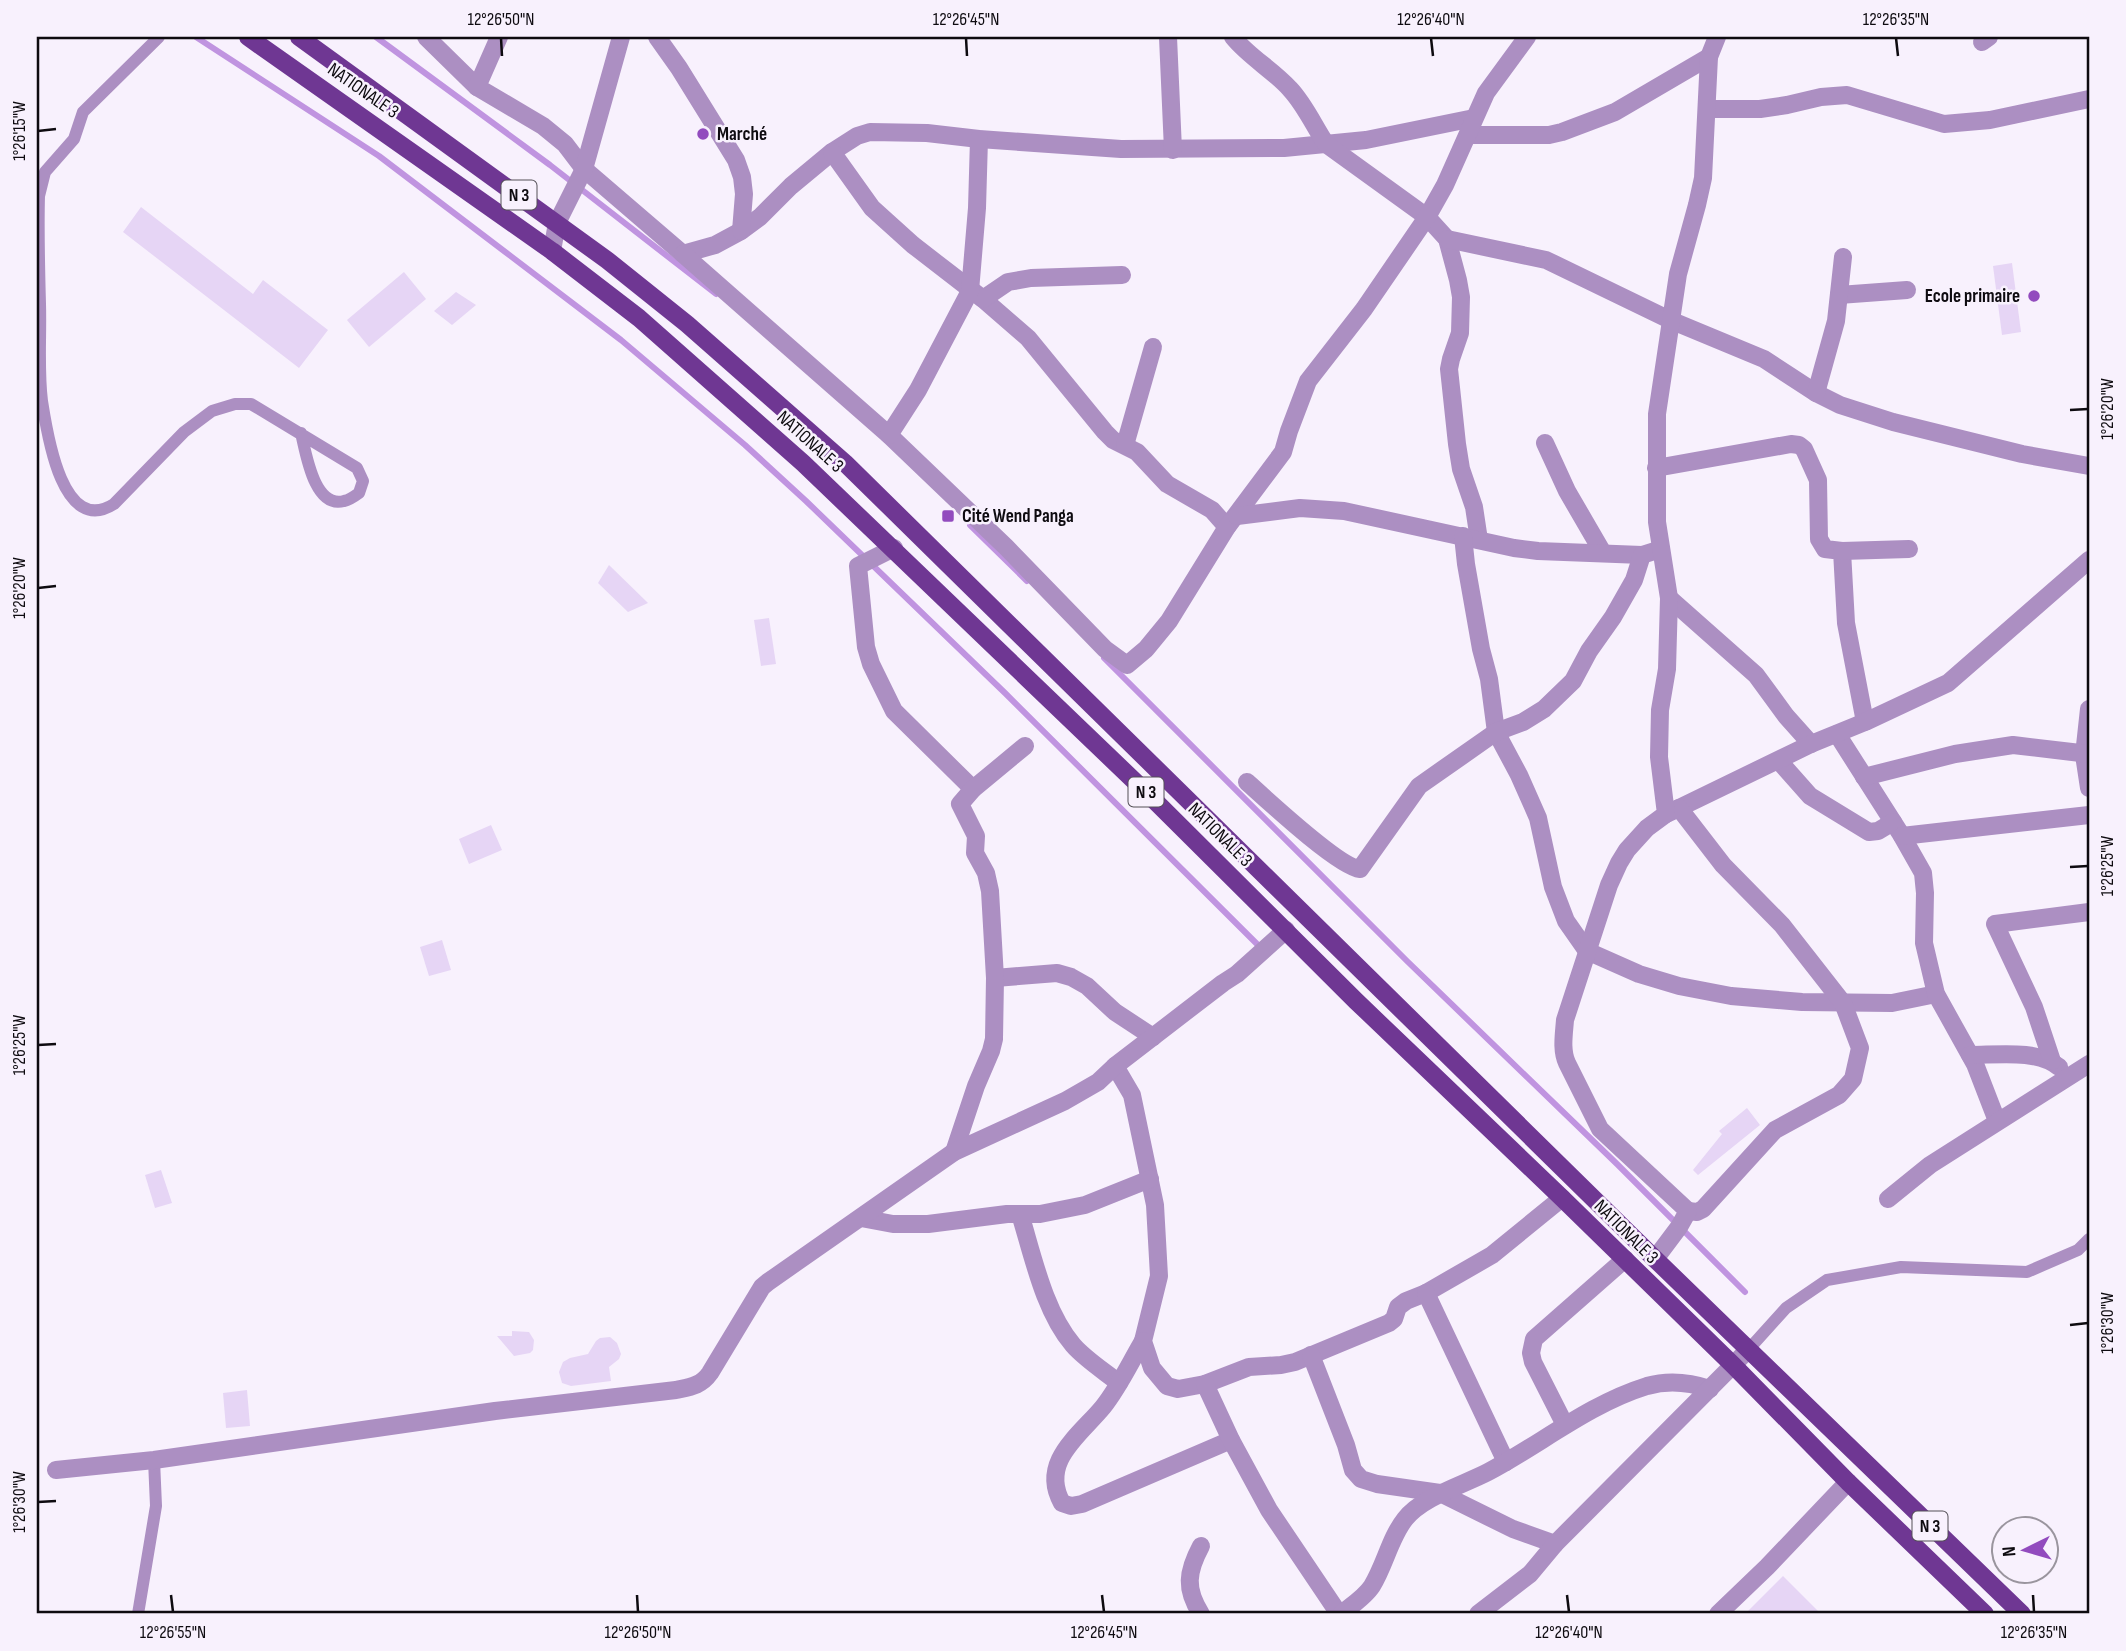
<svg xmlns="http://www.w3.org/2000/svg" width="2126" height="1651" font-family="'Sofia Sans Condensed',sans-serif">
	<rect width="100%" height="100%" fill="#f8f1fd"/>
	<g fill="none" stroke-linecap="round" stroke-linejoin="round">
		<g stroke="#c094e0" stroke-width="6">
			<path d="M196 37 379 156 621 340 745 445 806 501 1005 693 1262 949"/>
			<path d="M376 37 550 165 716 294"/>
			<path d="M970 525 1027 581"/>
			<path d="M1104 658 1408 962 1617 1164 1745 1292"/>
		</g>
	</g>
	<g fill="#e6d5f5">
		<path d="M141 207 253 294 263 280 328 330 299 368 123 232Z"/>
		<path d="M2012 263 2021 332 2002 335 1993 266Z"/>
		<path d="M404 272 426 299 369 347 347 320Z"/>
		<path d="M456 292 476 305 452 325 434 311Z"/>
		<path d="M609 565 648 603 628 612 598 583Z"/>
		<path d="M769 618 776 664 761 666 754 620Z"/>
		<path d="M491 825 502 850 469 864 459 839Z"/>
		<path d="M442 940 451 970 429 976 420 947Z"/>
		<path d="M1747 1108 1760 1125 1698 1175 1693 1170 1722 1134 1719 1131Z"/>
		<path d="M161 1170 172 1203 155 1208 145 1175Z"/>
		<path d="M512 1331 529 1332 534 1340 533 1350 530 1353 514 1356 497 1336H512Z"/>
		<path d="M610 1337 617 1343 621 1354 619 1359 609 1367 611 1381 571 1386 562 1383 559 1372 563 1362 570 1358 588 1354 596 1341 600 1338Z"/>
		<path d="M247 1390 250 1426 226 1428 223 1393Z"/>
		<path d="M1783 1576 1821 1614H1745Z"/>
	</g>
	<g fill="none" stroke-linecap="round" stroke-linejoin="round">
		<g stroke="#ac8fc2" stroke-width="12">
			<path d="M159 37 83 112 74 139 45 172 39 196C38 232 39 268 40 304 41 336 38 369 42 401 47 433 62 537 114 504L184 432 212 411 235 404H251L357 468 363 481 359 493C355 496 349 500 344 501 314 509 306 453 301 433"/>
			<path d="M1749 1349 1786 1308 1827 1280 1901 1267 2027 1272 2078 1250 2089 1239"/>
			<path d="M138 1614 156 1506 154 1460"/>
		</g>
		<g stroke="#ac8fc2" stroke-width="18">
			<path d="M426 37 477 87"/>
			<path d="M499 37 477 87 543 126 565 144 584 169 683 254 715 245 741 231 760 217 791 186 832 152 857 136 870 132 927 133 979 139 1121 149 1284 148 1366 140 1474 118"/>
			<path d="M657 37 679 68 736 160 742 177 744 194 741 231"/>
			<path d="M1168 37 1173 150"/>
			<path d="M1233 37C1249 57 1273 70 1290 89 1305 105 1314 126 1326 144L1427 217 1447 239 1458 280 1461 297 1460 333 1451 359 1449 369 1457 444 1461 469 1474 507 1479 540"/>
			<path d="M1982 42 1989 37"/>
			<path d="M1707 109H1760L1787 105 1821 97 1847 95 1944 124 1990 120 2089 99"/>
			<path d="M1468 135H1549L1562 132 1615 112 1709 57"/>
			<path d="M832 152 872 208 913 245 983 299 1028 338 1105 432 1113 440 1137 452 1167 484 1212 510 1227 527"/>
			<path d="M1447 239 1546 260 1670 320 1764 359 1816 393 1840 405 1893 422 2022 454 2089 466"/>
			<path d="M552 251 557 223 584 169 621 37"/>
			<path d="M683 254 889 435 1006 547 1105 649 1127 665 1146 649 1169 621 1227 527 1283 452 1289 431 1308 381 1364 309 1427 217 1445 185 1486 93 1527 37"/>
			<path d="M1839 295 1907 290"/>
			<path d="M983 299 1008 282 1031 278 1122 275"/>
			<path d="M1816 393 1836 321 1843 257"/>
			<path d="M889 435 918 390 970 291 977 208 979 139"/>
			<path d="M1545 443 1567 491 1603 553"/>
			<path d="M1125 445 1153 347"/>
			<path d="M1656 468 1791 444 1799 445 1804 449 1818 480 1819 539 1825 549 1842 551 1846 623 1865 722"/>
			<path d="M1237 516 1300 508 1344 511 1514 548 1538 551 1642 555"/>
			<path d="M1463 536 1466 564 1481 649 1489 679 1496 732 1519 775 1538 818 1553 887 1566 921 1587 951 1639 974 1679 986 1731 996 1802 1002 1892 1003 1936 994"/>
			<path d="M894 548 858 566 866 647 871 664 894 711 973 789"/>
			<path d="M1842 551 1909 549"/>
			<path d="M1669 598 1756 675 1786 716 1811 744"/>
			<path d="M2089 709 2084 755 2089 788"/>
			<path d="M1837 734 1902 836 1923 873 1925 893 1924 943 1936 994 1975 1064 1997 1121"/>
			<path d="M1779 761 1810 796 1869 832 1878 831 1893 822"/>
			<path d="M1864 777 1955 754 2013 745 2089 754"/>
			<path d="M1247 782C1267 800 1339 867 1360 869L1419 786 1496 732 1523 722 1544 709 1573 681 1589 651 1613 617 1634 580 1642 555 1661 549"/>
			<path d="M1679 808 1811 744 1865 722 1948 683 2089 560"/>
			<path d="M1666 814 1679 808 1723 865 1782 925 1843 1003 1860 1048 1853 1079 1839 1095 1775 1130 1703 1209 1697 1212 1688 1211"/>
			<path d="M1902 836 2089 815"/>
			<path d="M995 978 1057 973 1071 977 1087 986 1115 1012 1153 1037"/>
			<path d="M1970 1055C1997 1055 2037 1049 2059 1067"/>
			<path d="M2052 1061 2034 1007 1995 924 2089 912"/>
			<path d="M1115 1066 1132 1095 1155 1205 1159 1276 1143 1341 1152 1368 1167 1386 1178 1389 1205 1384 1249 1367 1281 1365 1295 1362 1389 1323 1394 1319 1398 1307 1406 1301 1426 1293 1492 1255 1562 1198"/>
			<path d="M954 1152 976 1086 991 1051 994 1039 995 978 990 891 986 873 975 853 976 836 960 804 973 789 1025 746"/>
			<path d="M1888 1199 1930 1165 2089 1064"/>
			<path d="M1020 1214C1033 1256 1044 1311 1073 1345 1085 1359 1104 1371 1119 1383"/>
			<path d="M861 1218 893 1224H928L1007 1214H1040L1085 1205 1150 1179"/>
			<path d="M1655 1259 1679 1227 1688 1211 1600 1129 1567 1063C1561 1050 1564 1034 1565 1020L1609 885 1619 863 1627 850 1647 828 1666 814 1659 757 1660 710 1667 669 1669 598 1657 522V414L1678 274 1697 205 1703 178 1709 57 1717 37"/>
			<path d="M1426 1293 1506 1462"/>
			<path d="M1143 1341C1130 1363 1119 1387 1103 1407 1080 1435 1039 1462 1062 1503L1071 1506 1082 1504 1231 1440"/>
			<path d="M1311 1355 1346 1445 1353 1470 1361 1479 1377 1484 1440 1493 1513 1529 1555 1544"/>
			<path d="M1205 1384 1231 1440 1269 1510 1339 1614"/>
			<path d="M1565 1425 1533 1362 1531 1353 1534 1339 1625 1259"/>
			<path d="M56 1470 154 1460 495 1411 676 1390C690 1387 701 1386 710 1373L762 1287 768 1282 954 1152 1065 1101 1098 1082 1115 1066 1223 983 1237 974 1286 930"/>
			<path d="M1201 1546C1187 1572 1185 1589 1201 1614"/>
			<path d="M1341 1614C1351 1606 1365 1597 1372 1586 1385 1565 1390 1538 1405 1519 1422 1497 1463 1485 1488 1472 1541 1444 1589 1404 1647 1386 1668 1380 1689 1382 1710 1389"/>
			<path d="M1478 1614 1530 1574 1555 1544 1749 1349"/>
			<path d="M1718 1614 1767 1567 1848 1482"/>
		</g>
		<g stroke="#6f3793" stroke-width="18">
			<path d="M248 37 552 251 639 318 803 463 1150 796 1356 1001 1562 1198 1733 1365 1848 1482 1985 1614"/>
			<path d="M299 37 607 260 687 324 845 463 1655 1259 2022 1614"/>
		</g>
	</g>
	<path fill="none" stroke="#0e0b10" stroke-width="2.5" d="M501 38 502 56M966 38 967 56M1431 38 1433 56M1896 38 1898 56M38 131 56 129M2070 410 2088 409M38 588 56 586M2070 867 2088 866M38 1045 56 1044M2070 1325 2088 1323M38 1502 56 1501M171 1595 173 1612M637 1595 638 1612M1102 1595 1104 1612M1567 1595 1569 1612M2033 1595 2034 1612"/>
	<g fill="#924bbe" stroke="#f8f1fd" stroke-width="2.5">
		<circle cx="703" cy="134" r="7"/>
		<circle cx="2034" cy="296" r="7"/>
		<rect x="941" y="509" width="14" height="14" rx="3.5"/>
	</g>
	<g text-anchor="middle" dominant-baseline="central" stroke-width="5" stroke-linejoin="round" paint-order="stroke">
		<g fill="#f8f1fd" stroke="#545057" stroke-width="2">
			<rect x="501.5" y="180.5" width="35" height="29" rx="5"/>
			<rect x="1128.5" y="777.5" width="35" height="29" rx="5"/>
			<rect x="1912.5" y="1511.5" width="35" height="29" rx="5"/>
		</g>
		<g font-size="18" font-weight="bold" fill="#0e0b10">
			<text x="519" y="195">N 3</text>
			<text x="1146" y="792">N 3</text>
			<text x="1930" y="1526">N 3</text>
		</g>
		<g font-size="19" fill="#0e0b10" stroke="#f8f1fd">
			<text transform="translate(363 91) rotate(35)">NATIONALE 3</text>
			<text transform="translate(810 442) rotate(42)">NATIONALE 3</text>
			<text transform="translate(1220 835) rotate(45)">NATIONALE 3</text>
			<text transform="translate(1626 1232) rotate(45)">NATIONALE 3</text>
		</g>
		<g font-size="19" font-weight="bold" fill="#0e0b10" stroke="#f8f1fd" text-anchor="start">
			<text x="717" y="134">Marché</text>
			<text x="2020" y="296" text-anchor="end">Ecole primaire</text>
			<text x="962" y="516">Cité Wend Panga</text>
		</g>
	</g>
	<rect width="2126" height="1651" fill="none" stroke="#f8f1fd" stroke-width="77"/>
	<g transform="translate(2025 1550) rotate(265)"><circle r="33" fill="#f8f1fd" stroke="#9a959e" stroke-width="2"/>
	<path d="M0-5L12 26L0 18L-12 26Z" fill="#924bbe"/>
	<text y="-10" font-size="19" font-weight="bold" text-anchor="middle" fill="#0e0b10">N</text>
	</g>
	<rect x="38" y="38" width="2050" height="1574" fill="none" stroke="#0e0b10" stroke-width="2.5"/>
	<g font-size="18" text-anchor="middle" fill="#0e0b10">
		<text x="501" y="25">12°26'50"N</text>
		<text x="966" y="25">12°26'45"N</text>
		<text x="1431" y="25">12°26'40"N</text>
		<text x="1896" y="25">12°26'35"N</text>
		<text transform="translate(19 131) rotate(-90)" y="6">1°26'15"W</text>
		<text transform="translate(2107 409) rotate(-90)" y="6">1°26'20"W</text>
		<text transform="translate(19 588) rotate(-90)" y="6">1°26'20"W</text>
		<text transform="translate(2107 866) rotate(-90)" y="6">1°26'25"W</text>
		<text transform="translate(19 1045) rotate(-90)" y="6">1°26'25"W</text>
		<text transform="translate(2107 1323) rotate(-90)" y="6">1°26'30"W</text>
		<text transform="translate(19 1502) rotate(-90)" y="6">1°26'30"W</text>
		<text x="173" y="1638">12°26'55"N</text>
		<text x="638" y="1638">12°26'50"N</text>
		<text x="1104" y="1638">12°26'45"N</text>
		<text x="1569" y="1638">12°26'40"N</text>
		<text x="2034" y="1638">12°26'35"N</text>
	</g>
</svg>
